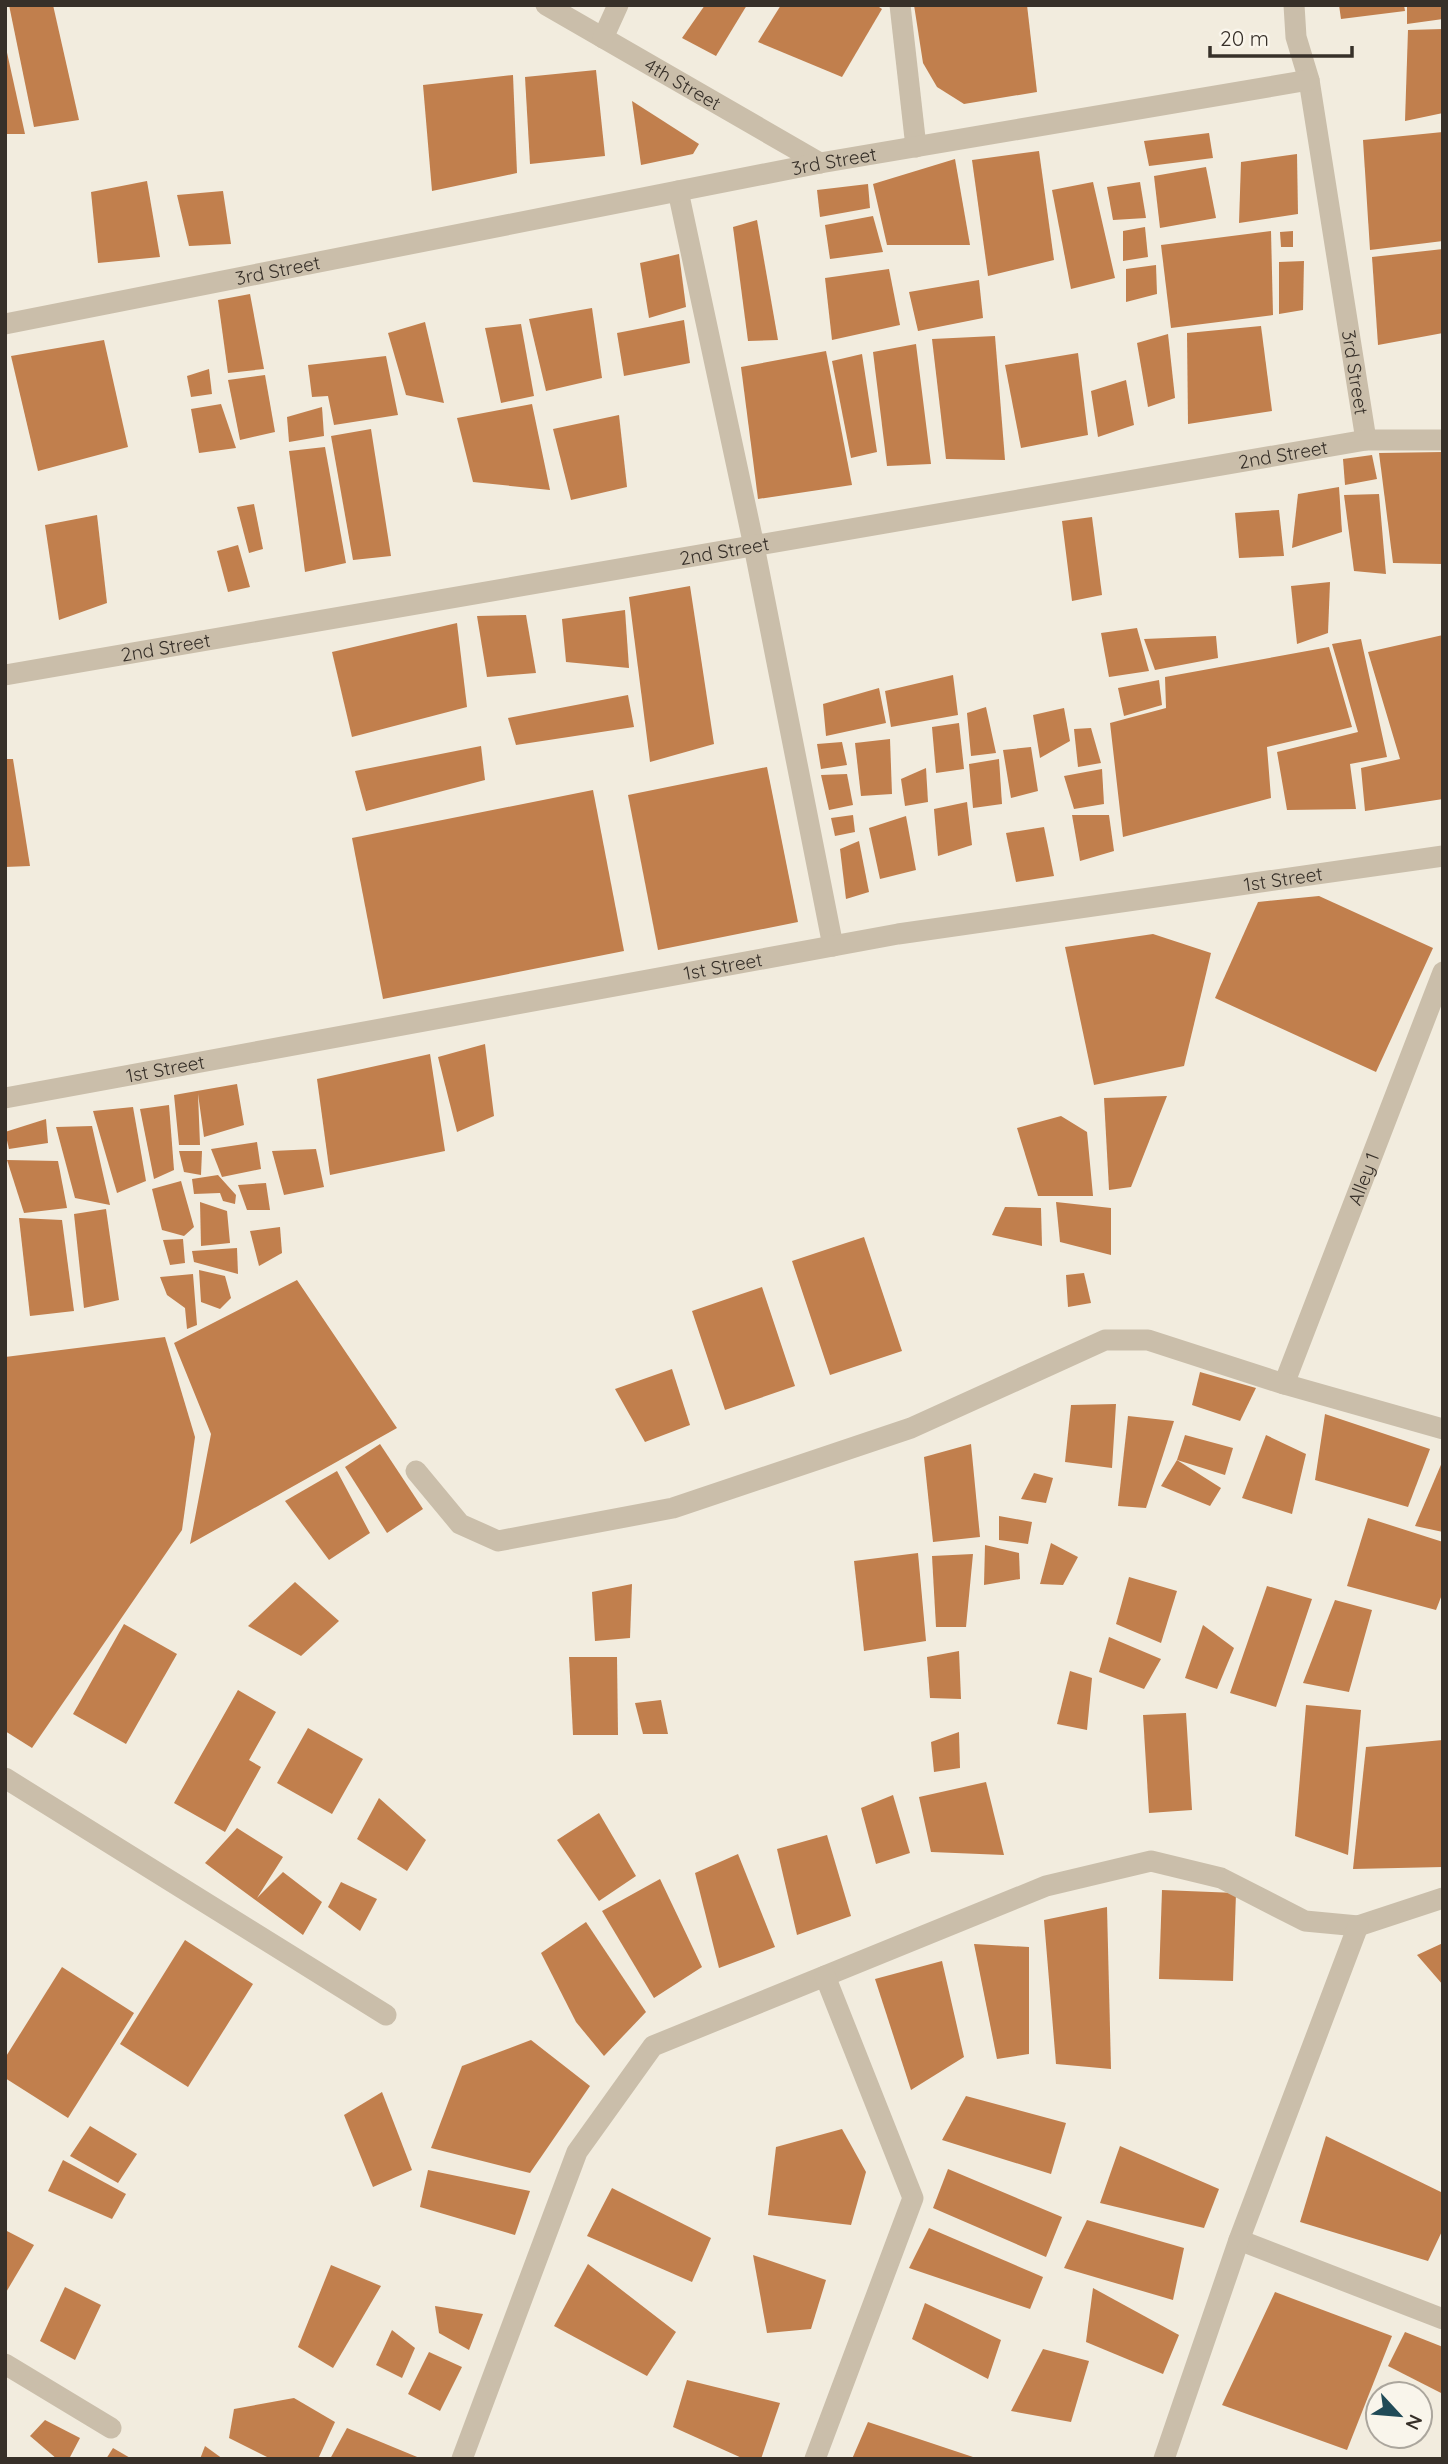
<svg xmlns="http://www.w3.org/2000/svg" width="1448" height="2464" font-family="Quicksand,sans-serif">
	<rect width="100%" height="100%" fill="#f2ecde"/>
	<g fill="#c17f4d">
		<path d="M9 5H53L79 120 34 127Z"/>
		<path d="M705 5H747L716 56 682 38Z"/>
		<path d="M781 5H876L882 9 842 77 758 42Z"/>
		<path d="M914 5H1027L1037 92 964 104 937 87 923 63Z"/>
		<path d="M1339 5H1404L1405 11 1341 19Z"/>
		<path d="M1407 5H1443V19L1407 24Z"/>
		<path d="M1443 29V113L1405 121 1408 30Z"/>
		<path d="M5 48H6L25 134H5Z"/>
		<path d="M596 70 605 156 530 164 525 77Z"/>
		<path d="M513 75 517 173 432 191 423 85Z"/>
		<path d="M632 101 699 144 693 154 641 165Z"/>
		<path d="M1443 132V241L1370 250 1363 140Z"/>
		<path d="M1209 133 1213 158 1149 166 1144 141Z"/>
		<path d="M1039 151 1054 260 988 276 972 160Z"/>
		<path d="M1297 154 1298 214 1239 223 1241 162Z"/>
		<path d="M955 159 970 245H887L873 184Z"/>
		<path d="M1206 167 1216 218 1160 228 1154 176Z"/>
		<path d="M147 181 160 257 98 263 91 192Z"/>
		<path d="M1093 182 1115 278 1071 289 1052 190Z"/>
		<path d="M1140 182 1146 218 1113 220 1107 187Z"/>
		<path d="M868 184 870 208 820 217 817 190Z"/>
		<path d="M223 191 231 244 189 246 177 195Z"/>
		<path d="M873 216 883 252 830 259 825 225Z"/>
		<path d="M757 220 778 340 748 341 733 227Z"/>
		<path d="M1145 227 1148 257 1123 261V231Z"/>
		<path d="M1271 231 1273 315 1171 328 1161 245Z"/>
		<path d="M1293 231V247H1281L1280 232Z"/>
		<path d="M1443 249V333L1378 345 1372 257Z"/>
		<path d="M679 254 686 307 649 318 640 263Z"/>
		<path d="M1304 261 1303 310 1279 314V262Z"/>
		<path d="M1156 265 1157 294 1126 302V269Z"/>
		<path d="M889 269 900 325 832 340 825 278Z"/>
		<path d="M979 280 983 318 918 331 909 292Z"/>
		<path d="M250 294 264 369 228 373 218 300Z"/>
		<path d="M592 308 602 378 546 391 529 319Z"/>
		<path d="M684 320 690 363 624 376 617 333Z"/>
		<path d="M425 322 444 403 406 395 388 333Z"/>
		<path d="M521 324 534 396 501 403 485 328Z"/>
		<path d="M1261 326 1272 411 1188 424 1187 333Z"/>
		<path d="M1168 334 1175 398 1148 407 1137 343Z"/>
		<path d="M995 336 1005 460 946 459 932 339Z"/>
		<path d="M104 340 128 447 38 471 11 356Z"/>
		<path d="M916 344 931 464 887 466 873 352Z"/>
		<path d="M826 351 852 485 758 499 741 367Z"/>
		<path d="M1078 353 1088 435 1021 448 1005 365Z"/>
		<path d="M862 354 877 452 851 458 832 361Z"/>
		<path d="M386 356 398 415 334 425 328 396 312 397 308 365Z"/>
		<path d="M209 369 212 394 191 397 187 376Z"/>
		<path d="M265 375 275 432 240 440 228 380Z"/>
		<path d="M1126 380 1134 425 1098 437 1091 391Z"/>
		<path d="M221 404 236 448 199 453 191 409Z"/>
		<path d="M532 404 550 490 473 482 457 418Z"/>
		<path d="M322 407 324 436 289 442 287 417Z"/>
		<path d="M619 415 627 487 571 500 553 429Z"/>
		<path d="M371 429 391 556 353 560 331 436Z"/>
		<path d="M325 447 346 563 305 572 289 451Z"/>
		<path d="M1443 452V564L1393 563 1379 453Z"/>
		<path d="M1372 455 1377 479 1345 485 1343 459Z"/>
		<path d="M1339 487 1342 532 1292 548 1298 494Z"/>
		<path d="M1379 494 1386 574 1354 571 1344 495Z"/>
		<path d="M254 504 263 549 249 553 237 507Z"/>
		<path d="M1279 510 1284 556 1239 558 1235 513Z"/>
		<path d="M97 515 107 603 59 620 45 525Z"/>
		<path d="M1092 517 1102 595 1072 601 1062 521Z"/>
		<path d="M238 545 250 587 228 592 217 551Z"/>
		<path d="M1330 582 1328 633 1297 644 1291 586Z"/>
		<path d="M690 586 714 744 650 762 629 597Z"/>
		<path d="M625 610 629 668 566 662 562 619Z"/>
		<path d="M526 615 536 673 487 677 477 616Z"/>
		<path d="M457 623 467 707 352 737 332 652Z"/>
		<path d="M1137 628 1149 671 1109 677 1101 633Z"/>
		<path d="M1443 635V799L1365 811 1361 768 1400 759 1368 652Z"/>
		<path d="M1216 636 1218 658 1155 670 1144 639Z"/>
		<path d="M1361 639 1387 757 1350 764 1356 809 1287 810 1277 752 1358 732 1332 644Z"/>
		<path d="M1329 647 1352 727 1267 747 1271 798 1123 837 1110 723 1166 708 1165 677Z"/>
		<path d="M953 675 958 715 891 727 885 691Z"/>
		<path d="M1159 680 1162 705 1124 716 1118 688Z"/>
		<path d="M879 688 886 723 826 736 823 704Z"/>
		<path d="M628 695 634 727 516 745 508 718Z"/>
		<path d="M986 707 996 753 971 756 967 713Z"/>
		<path d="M1064 708 1070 741 1040 758 1033 715Z"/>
		<path d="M959 723 964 769 936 773 932 727Z"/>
		<path d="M1091 728 1101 763 1078 767 1074 729Z"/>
		<path d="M890 739 892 794 861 796 855 743Z"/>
		<path d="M842 742 847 765 821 769 817 744Z"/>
		<path d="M481 746 485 780 366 811 355 771Z"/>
		<path d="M1031 747 1038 791 1011 798 1003 750Z"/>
		<path d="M5 759H13L30 866 5 867Z"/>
		<path d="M999 759 1002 804 973 808 969 764Z"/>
		<path d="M767 767 798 922 658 950 628 795Z"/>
		<path d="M926 768 928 802 905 806 901 779Z"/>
		<path d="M1102 769 1104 804 1074 809 1064 776Z"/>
		<path d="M847 774 853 805 829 810 821 775Z"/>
		<path d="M593 790 624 951 383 999 352 838Z"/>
		<path d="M967 802 972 845 938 856 934 809Z"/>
		<path d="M853 815 855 832 835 836 831 818Z"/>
		<path d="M1072 815H1109L1114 851 1080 861Z"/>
		<path d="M906 816 916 870 880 879 869 828Z"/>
		<path d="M1044 827 1054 876 1016 882 1006 833Z"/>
		<path d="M859 841 869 892 846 899 840 849Z"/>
		<path d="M1319 896 1433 948 1376 1072 1215 998 1258 902Z"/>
		<path d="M1153 934 1211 953 1184 1066 1094 1085 1065 947Z"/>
		<path d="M485 1044 494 1116 457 1132 438 1057Z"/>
		<path d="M430 1054 445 1151 330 1175 317 1079Z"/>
		<path d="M237 1084 244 1125 204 1137 198 1094 200 1145H179L174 1095Z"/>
		<path d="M1167 1096 1131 1187 1109 1190 1104 1098Z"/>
		<path d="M169 1105 174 1170 154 1179 140 1109Z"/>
		<path d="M133 1107 146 1181 117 1193 93 1111Z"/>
		<path d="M1061 1116 1087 1132 1093 1196H1038L1017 1128Z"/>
		<path d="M46 1119 48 1143 9 1149 5 1132Z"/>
		<path d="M92 1126 110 1205 75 1198 56 1127Z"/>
		<path d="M257 1142 261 1169 222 1177 211 1149Z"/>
		<path d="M316 1149 324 1187 284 1195 272 1151Z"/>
		<path d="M179 1151H202L201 1175 184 1172Z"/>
		<path d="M7 1160 58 1161 67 1208 24 1213Z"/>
		<path d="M218 1175 236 1195 235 1204 223 1201 220 1193 194 1194 192 1179Z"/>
		<path d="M181 1181 194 1227 184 1236 162 1230 152 1189Z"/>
		<path d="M266 1183 270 1210H247L238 1185Z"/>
		<path d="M200 1202 227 1211 230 1243 201 1246Z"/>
		<path d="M1056 1202 1111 1208V1255L1060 1242Z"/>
		<path d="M1005 1207 1041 1208 1042 1246 992 1235Z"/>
		<path d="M106 1209 119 1300 84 1308 74 1214Z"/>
		<path d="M19 1218 62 1220 74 1311 30 1316Z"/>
		<path d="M280 1227 282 1253 259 1266 250 1231Z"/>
		<path d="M864 1237 902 1351 830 1375 792 1261Z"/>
		<path d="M183 1239 185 1263 170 1265 163 1240Z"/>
		<path d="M237 1248 238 1274 194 1262 192 1251Z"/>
		<path d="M199 1270 225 1276 231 1298 220 1309 201 1302Z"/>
		<path d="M1084 1273 1091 1303 1068 1307 1066 1275Z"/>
		<path d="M193 1274 197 1325 187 1329 185 1308 167 1295 160 1277Z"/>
		<path d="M297 1280 397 1428 190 1544 211 1434 174 1343Z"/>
		<path d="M762 1287 795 1386 725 1410 692 1311Z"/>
		<path d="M165 1337 195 1437 182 1530 32 1748 5 1731V1357Z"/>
		<path d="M672 1369 690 1425 645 1442 615 1389Z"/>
		<path d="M1200 1372 1256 1388 1240 1421 1192 1405Z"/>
		<path d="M1116 1404 1112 1468 1065 1462 1071 1405Z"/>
		<path d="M1325 1414 1430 1449 1408 1507 1315 1480Z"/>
		<path d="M1128 1416 1174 1421 1146 1508 1118 1506Z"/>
		<path d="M1185 1435 1233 1448 1225 1475 1177 1460Z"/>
		<path d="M1266 1435 1306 1454 1292 1514 1242 1498Z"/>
		<path d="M380 1444 423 1509 387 1533 345 1467Z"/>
		<path d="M971 1444 980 1537 933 1542 924 1457Z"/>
		<path d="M1177 1460 1221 1488 1210 1506 1161 1486Z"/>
		<path d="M1443 1460V1532L1415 1526Z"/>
		<path d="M337 1471 370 1533 329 1560 285 1501Z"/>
		<path d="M1034 1473 1053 1478 1046 1503 1021 1499Z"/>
		<path d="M999 1516 1032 1522 1028 1544 999 1540Z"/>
		<path d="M1368 1518 1443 1542V1592L1436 1610 1347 1586Z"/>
		<path d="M1051 1543 1078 1557 1063 1585 1040 1584Z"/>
		<path d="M985 1545 1019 1553 1020 1579 984 1585Z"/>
		<path d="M918 1553 926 1641 864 1651 854 1561Z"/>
		<path d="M973 1554 966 1627H936L932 1556Z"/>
		<path d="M1129 1577 1177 1591 1161 1643 1116 1624Z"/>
		<path d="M295 1582 339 1621 301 1656 248 1626Z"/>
		<path d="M632 1584 630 1638 595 1641 592 1592Z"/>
		<path d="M1267 1586 1312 1599 1276 1707 1230 1693Z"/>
		<path d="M1335 1600 1372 1610 1349 1692 1303 1683Z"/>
		<path d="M124 1624 177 1654 126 1744 73 1714Z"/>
		<path d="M1203 1625 1234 1648 1217 1689 1185 1678Z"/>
		<path d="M1109 1637 1161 1659 1144 1689 1099 1672Z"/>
		<path d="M959 1651 961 1699 930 1698 927 1657Z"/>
		<path d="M569 1657H617L618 1735H573Z"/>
		<path d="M1070 1671 1092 1678 1087 1730 1057 1724Z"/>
		<path d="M238 1690 276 1712 249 1760 261 1767 225 1832 174 1803Z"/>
		<path d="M661 1700 668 1734H643L635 1703Z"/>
		<path d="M1306 1705 1361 1710 1348 1855 1295 1836Z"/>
		<path d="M1186 1713 1192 1810 1149 1813 1143 1715Z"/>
		<path d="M308 1728 363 1759 332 1814 277 1783Z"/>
		<path d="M959 1732 960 1768 934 1772 931 1742Z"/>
		<path d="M1443 1740V1867L1353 1869 1366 1747Z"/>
		<path d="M986 1782 1004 1855 931 1852 919 1797Z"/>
		<path d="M893 1795 910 1853 876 1864 861 1808Z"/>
		<path d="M379 1798 426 1840 407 1871 357 1839Z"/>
		<path d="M599 1813 636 1876 599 1901 557 1840Z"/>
		<path d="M237 1828 283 1857 257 1898 283 1872 322 1902 303 1935 205 1863Z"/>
		<path d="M827 1835 851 1916 797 1935 777 1849Z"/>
		<path d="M738 1854 775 1947 719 1968 695 1873Z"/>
		<path d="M660 1879 702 1967 654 1998 602 1911Z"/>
		<path d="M341 1882 377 1899 360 1931 328 1907Z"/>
		<path d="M1162 1890 1236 1893 1233 1981 1159 1979Z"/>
		<path d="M1107 1907 1111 2069 1056 2064 1044 1920Z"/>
		<path d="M586 1922 646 2012 604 2056 576 2022 541 1953Z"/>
		<path d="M185 1940 253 1984 188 2087 120 2044Z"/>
		<path d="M1443 1943V1985L1417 1955Z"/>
		<path d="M974 1944 1029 1947V2054L997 2059Z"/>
		<path d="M942 1961 964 2057 911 2090 875 1979Z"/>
		<path d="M62 1967 134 2013 68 2118 5 2078V2058Z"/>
		<path d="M531 2040 590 2086 530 2173 431 2148 462 2066Z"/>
		<path d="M382 2092 412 2170 373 2187 344 2115Z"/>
		<path d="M966 2096 1066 2123 1051 2174 942 2140Z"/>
		<path d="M90 2126 137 2154 118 2183 70 2156Z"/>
		<path d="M842 2129 866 2172 851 2225 768 2215 776 2147Z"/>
		<path d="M1326 2136 1443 2193V2229L1428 2261 1300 2222Z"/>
		<path d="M1120 2146 1219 2189 1204 2228 1100 2203Z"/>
		<path d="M63 2160 126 2194 112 2219 48 2191Z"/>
		<path d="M948 2169 1062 2217 1046 2257 933 2208Z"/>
		<path d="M428 2170 530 2191 515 2235 420 2207Z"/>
		<path d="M612 2188 711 2238 692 2282 587 2236Z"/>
		<path d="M1087 2220 1184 2248 1173 2300 1064 2268Z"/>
		<path d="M929 2228 1043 2277 1030 2309 909 2268Z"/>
		<path d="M5 2230 34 2245 5 2294Z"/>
		<path d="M753 2255 826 2280 811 2329 767 2333Z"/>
		<path d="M588 2264 676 2332 647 2376 554 2326Z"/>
		<path d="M331 2265 381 2286 333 2368 298 2347Z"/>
		<path d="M65 2287 101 2305 75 2360 40 2341Z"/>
		<path d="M1093 2288 1179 2335 1163 2374 1086 2342Z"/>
		<path d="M1275 2292 1392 2336 1347 2450 1222 2405Z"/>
		<path d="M925 2303 1001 2340 988 2379 912 2339Z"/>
		<path d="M435 2306 483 2314 469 2350 439 2333Z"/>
		<path d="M392 2330 415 2348 402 2378 376 2365Z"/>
		<path d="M1405 2332 1443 2347V2394L1388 2366Z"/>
		<path d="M1043 2349 1089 2361 1071 2422 1011 2411Z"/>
		<path d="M429 2352 462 2367 440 2411 408 2394Z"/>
		<path d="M687 2380 780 2403 761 2459H744L673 2427Z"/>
		<path d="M294 2398 335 2422 318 2459H271L229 2438 234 2409Z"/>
		<path d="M45 2420 80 2438 69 2459H57L30 2436Z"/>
		<path d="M868 2422 976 2458V2459H852Z"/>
		<path d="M347 2428 422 2459H330Z"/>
		<path d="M205 2446 223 2459H200Z"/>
		<path d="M113 2448 132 2459H106Z"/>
	</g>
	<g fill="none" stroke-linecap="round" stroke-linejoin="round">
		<g stroke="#cabeaa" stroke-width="21">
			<path id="s1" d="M546 5 820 163"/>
			<path d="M900 5 916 147"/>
			<path id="s2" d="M1294 5 1296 37 1309 80 1366 440"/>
			<path d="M603 38 618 5"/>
			<path d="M678 191 754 546 833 946"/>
			<path id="s3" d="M5 324 820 163 1309 80"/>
			<path id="s4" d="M5 675 1366 440H1443"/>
			<path id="s5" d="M5 1098 898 934 1443 856"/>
			<path id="s6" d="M1284 1384 1443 972"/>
			<path d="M416 1471 460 1524 498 1541 673 1508 911 1428 1105 1340H1148L1284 1384 1443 1429"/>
			<path d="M5 1778 386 2015"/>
			<path d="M1239 2240 1443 2319"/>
			<path d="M5 2364 111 2428"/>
			<path d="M462 2459 577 2152 653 2046 1046 1886 1151 1861 1221 1878 1305 1921 1358 1926 1443 1898"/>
			<path d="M815 2459 913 2198 825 1976"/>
			<path d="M1164 2459 1239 2240 1358 1926"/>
		</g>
	</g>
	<g text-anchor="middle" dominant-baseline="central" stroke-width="5" stroke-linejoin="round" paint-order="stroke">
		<g font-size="19" fill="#373029" stroke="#f9f5eb">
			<text stroke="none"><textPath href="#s1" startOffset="158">4th Street</textPath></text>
			<text stroke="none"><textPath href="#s3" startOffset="845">3rd Street</textPath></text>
			<text stroke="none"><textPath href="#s3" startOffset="278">3rd Street</textPath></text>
			<text stroke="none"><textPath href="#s2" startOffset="373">3rd Street</textPath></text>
			<text stroke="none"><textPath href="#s4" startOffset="1297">2nd Street</textPath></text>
			<text stroke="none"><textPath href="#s4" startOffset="730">2nd Street</textPath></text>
			<text stroke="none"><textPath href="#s4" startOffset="163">2nd Street</textPath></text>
			<text stroke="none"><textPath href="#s5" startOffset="1297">1st Street</textPath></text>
			<text stroke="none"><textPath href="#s5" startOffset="730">1st Street</textPath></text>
			<text stroke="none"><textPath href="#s5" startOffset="163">1st Street</textPath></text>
			<text stroke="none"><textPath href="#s6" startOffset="220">Alley 1</textPath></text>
		</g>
	</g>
	<rect width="1448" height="2464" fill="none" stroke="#373029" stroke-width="14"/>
	<g transform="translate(1399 2415) rotate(116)"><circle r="33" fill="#f9f5eb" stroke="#aba69d" stroke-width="2"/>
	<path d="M0-5L12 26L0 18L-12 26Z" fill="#204a57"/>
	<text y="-10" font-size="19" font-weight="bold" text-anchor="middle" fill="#373029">N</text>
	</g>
	<path d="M1210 46v10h142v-10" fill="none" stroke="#373029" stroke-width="3.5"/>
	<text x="1220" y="46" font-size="21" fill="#373029" stroke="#f9f5eb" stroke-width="5" paint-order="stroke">20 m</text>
</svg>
